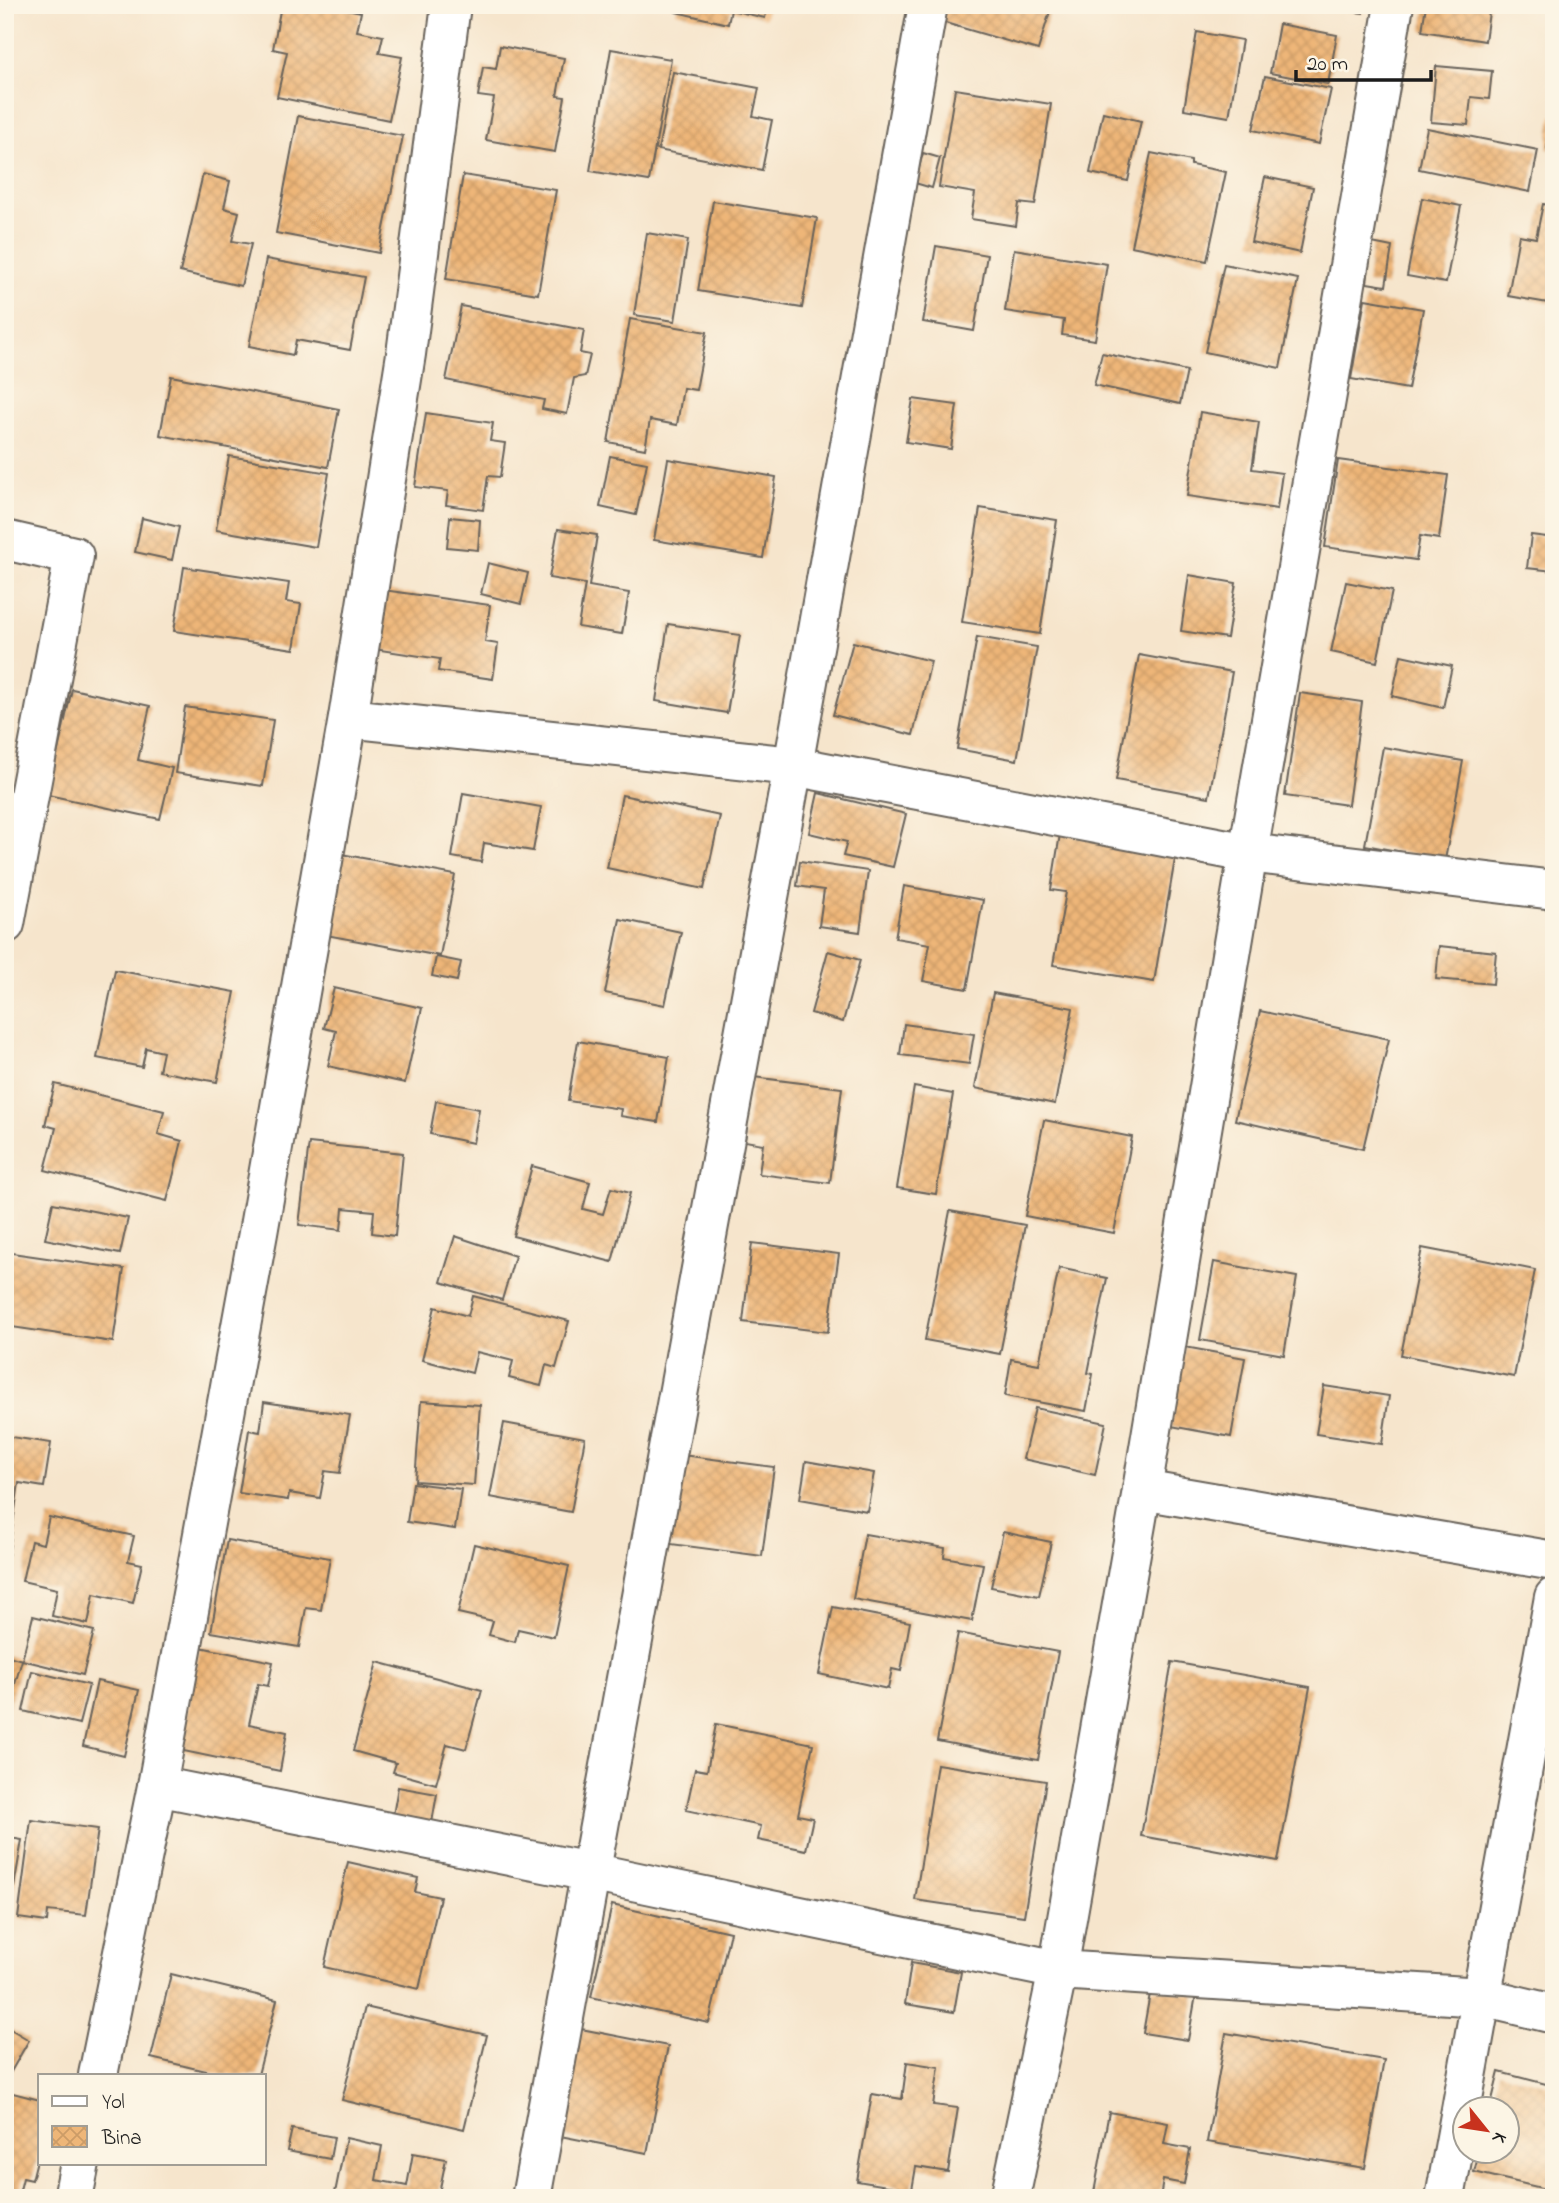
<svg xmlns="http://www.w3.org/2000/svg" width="1559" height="2203" font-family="'Indie Flower',sans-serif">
	<defs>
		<pattern id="building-cross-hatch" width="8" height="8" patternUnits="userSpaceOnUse" patternTransform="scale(1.75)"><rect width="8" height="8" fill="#eeb678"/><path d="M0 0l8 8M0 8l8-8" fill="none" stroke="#cc9c67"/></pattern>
	</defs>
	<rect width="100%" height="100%" fill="#fcf5e5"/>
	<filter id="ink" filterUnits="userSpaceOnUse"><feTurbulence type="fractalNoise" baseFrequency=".0143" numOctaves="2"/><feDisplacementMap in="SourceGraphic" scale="14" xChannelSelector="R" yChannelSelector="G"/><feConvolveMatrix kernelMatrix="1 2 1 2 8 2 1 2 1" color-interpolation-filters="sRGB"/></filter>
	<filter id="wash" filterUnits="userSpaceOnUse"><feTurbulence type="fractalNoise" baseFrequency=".00686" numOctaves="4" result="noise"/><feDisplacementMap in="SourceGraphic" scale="28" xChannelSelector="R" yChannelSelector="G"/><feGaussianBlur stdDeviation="1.57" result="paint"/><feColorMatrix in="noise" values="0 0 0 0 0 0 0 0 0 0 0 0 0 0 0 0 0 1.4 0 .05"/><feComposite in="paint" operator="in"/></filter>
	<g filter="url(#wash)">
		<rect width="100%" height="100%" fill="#f6e5cc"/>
		<g id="blocks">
			<g fill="url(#building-cross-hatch)">
				<path d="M281 5H328L361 12 357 31 383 36 379 53 402 57 389 120 277 97 287 52 273 49Z"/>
				<path d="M678 5H768L765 18 731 10 728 24 676 12Z"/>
				<path d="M947 5H1052L1038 50 942 22Z"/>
				<path d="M1317 5H1364L1363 13 1317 7Z"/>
				<path d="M1426 5H1490L1485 41 1422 31Z"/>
				<path d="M1279 24 1337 35 1328 84 1270 73Z"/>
				<path d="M1197 32 1242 40 1229 117 1184 109Z"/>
				<path d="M500 46 564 58 557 96 565 97 555 152 486 140 494 98 478 96 483 67 496 69Z"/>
				<path d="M611 49 671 59 649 181 590 171Z"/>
				<path d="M1436 66 1492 71 1489 99 1471 97 1468 125 1431 122Z"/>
				<path d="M673 72 759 88 753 116 772 120 762 170 658 150Z"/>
				<path d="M1265 76 1331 89 1319 144 1253 130Z"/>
				<path d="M955 89 1051 104 1035 205 1019 203 1016 226 971 219 975 193 939 187Z"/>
				<path d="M1103 112 1141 121 1128 181 1090 173Z"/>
				<path d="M298 116 403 136 379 253 276 233Z"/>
				<path d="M1552 116H1554V150L1547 149Z"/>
				<path d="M1427 128 1538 150 1530 192 1419 169Z"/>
				<path d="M923 153 940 158 932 188 915 183Z"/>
				<path d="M1151 153 1191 161V165L1226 172 1207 261 1131 246Z"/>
				<path d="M203 174 230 181 224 208 239 212 232 241 251 244 241 286 180 272Z"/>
				<path d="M463 175 556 190 538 294 446 279Z"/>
				<path d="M1265 177 1313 187 1300 253 1251 242Z"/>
				<path d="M1422 198 1461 206 1446 283 1407 276Z"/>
				<path d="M713 201 817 218 802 308 698 291Z"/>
				<path d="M1543 204 1554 206V304L1508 296 1519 235 1536 238Z"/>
				<path d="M647 233 688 240 675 321 634 315Z"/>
				<path d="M1372 243 1392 247 1386 286 1367 283Z"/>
				<path d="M936 246 987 255 974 331 923 322Z"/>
				<path d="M1014 249 1107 264 1095 340 1062 335 1064 320 1005 311Z"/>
				<path d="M266 259 364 277 350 350 296 340 293 355 249 346Z"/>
				<path d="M1224 264 1298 279 1280 368 1205 352Z"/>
				<path d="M1365 299 1423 309 1408 389 1351 379Z"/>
				<path d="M461 306 584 330 580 353 590 355 585 376 574 378 567 414 542 409 544 400 446 380Z"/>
				<path d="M630 319 707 332 696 390 683 388 677 425 650 420 645 449 608 442Z"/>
				<path d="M1102 353 1187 371 1180 404 1094 385Z"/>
				<path d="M171 376 339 409 328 467 160 435Z"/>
				<path d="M913 399 957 405 951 449 906 442Z"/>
				<path d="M1200 412 1259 422 1252 469 1282 473 1277 509 1187 496Z"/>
				<path d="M426 413 493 423 490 441 505 443 500 477 488 476 483 510 446 505 448 491 415 487Z"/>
				<path d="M229 456 329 473 316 547 216 530Z"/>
				<path d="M610 456 647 463 636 515 600 507Z"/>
				<path d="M668 459 776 477 763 558 654 540Z"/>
				<path d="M1338 460 1448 475 1439 539 1420 536 1416 560 1325 547Z"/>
				<path d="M980 508 1057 520 1040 634 962 622Z"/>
				<path d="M450 517 480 520 478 550 447 547Z"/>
				<path d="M142 518 179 527 172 560 135 552Z"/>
				<path d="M558 529 597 535 589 586 629 593 622 634 578 627 585 584 549 578Z"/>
				<path d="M1531 535 1554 538V571L1527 568Z"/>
				<path d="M488 563 528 573 521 604 481 594Z"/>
				<path d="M184 567 289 583 286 602 301 604 294 649 174 631Z"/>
				<path d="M1189 575 1236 583 1227 638 1181 631Z"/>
				<path d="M1346 582 1392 591 1377 662 1331 652Z"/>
				<path d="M376 589 490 605 485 642 498 644 493 679 438 671 440 659 367 648Z"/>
				<path d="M668 624 740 635 727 713 656 701Z"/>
				<path d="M977 637 1037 647 1017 760 957 749Z"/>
				<path d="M853 642 931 661 913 735 833 715Z"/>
				<path d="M1139 655 1232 672 1209 797 1116 780Z"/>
				<path d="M1401 655 1452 666 1443 708 1392 696Z"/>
				<path d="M72 689 150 706 138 760 172 768 160 819 48 795Z"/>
				<path d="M1300 693 1362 702 1348 805 1285 796Z"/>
				<path d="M185 707 273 720 263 786 175 773Z"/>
				<path d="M1383 747 1463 761 1445 860 1365 845Z"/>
				<path d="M463 793 541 807 533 851 484 843 481 862 452 857Z"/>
				<path d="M818 793 906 814 893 867 843 856 847 842 809 833Z"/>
				<path d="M622 795 720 816 704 889 607 868Z"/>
				<path d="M1060 834 1176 853 1154 982 1053 965 1066 892 1051 890Z"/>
				<path d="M341 854 455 875 440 956 326 935Z"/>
				<path d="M800 861 868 871 860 932 819 926 824 890 797 886Z"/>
				<path d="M904 886 983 900 967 989 923 981 930 944 895 938Z"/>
				<path d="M620 919 681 932 665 1005 605 993Z"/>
				<path d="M1439 946 1496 952 1493 984 1436 979Z"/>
				<path d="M828 951 860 960 843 1022 811 1013Z"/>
				<path d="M436 957 461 962 457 981 432 976Z"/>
				<path d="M115 970 235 992 217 1082 159 1071 163 1052 146 1048 142 1067 97 1058Z"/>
				<path d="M334 988 422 1008 405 1083 328 1066 336 1031 324 1028Z"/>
				<path d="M993 993 1073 1008 1055 1104 975 1088Z"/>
				<path d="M1260 1011 1389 1039 1363 1149 1235 1120Z"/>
				<path d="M904 1024 974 1034 969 1064 900 1055Z"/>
				<path d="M578 1041 669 1057 658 1122 620 1116 621 1109 568 1101Z"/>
				<path d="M753 1077 842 1088 830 1183 759 1174 763 1144 745 1141Z"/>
				<path d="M55 1084 164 1111 158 1134 182 1141 167 1201 45 1170 56 1128 45 1125Z"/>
				<path d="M914 1087 953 1094 936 1194 897 1188Z"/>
				<path d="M436 1101 479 1109 473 1143 430 1134Z"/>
				<path d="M1044 1120 1132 1137 1114 1233 1025 1216Z"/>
				<path d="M309 1143 403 1153 395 1236 372 1233 374 1211 343 1208 341 1230 299 1225Z"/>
				<path d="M532 1166 590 1182 583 1209 603 1214 611 1188 630 1193 612 1262 513 1236Z"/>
				<path d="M53 1203 128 1218 120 1254 45 1239Z"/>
				<path d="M950 1211 1025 1225 1000 1354 925 1340Z"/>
				<path d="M455 1236 515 1256 502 1300 441 1282Z"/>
				<path d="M752 1243 839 1254 828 1332 743 1322Z"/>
				<path d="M1422 1248 1535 1270 1514 1377 1401 1355Z"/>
				<path d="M5 1252 124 1269 113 1342 5 1326Z"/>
				<path d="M1214 1262 1297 1277 1284 1355 1200 1340Z"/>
				<path d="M1059 1268 1107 1278 1088 1373 1093 1374 1086 1411 1005 1396 1011 1359 1039 1364Z"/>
				<path d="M473 1296 569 1321 556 1368 546 1365 541 1386 509 1378 513 1361 477 1352 472 1373 422 1360 435 1307 468 1316Z"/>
				<path d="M1185 1347 1245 1358 1231 1437 1171 1426Z"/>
				<path d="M1324 1386 1389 1396 1382 1444 1316 1434Z"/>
				<path d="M421 1401 480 1405 474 1485 415 1481Z"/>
				<path d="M264 1402 350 1415 340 1473 325 1471 320 1498 289 1493 288 1500 239 1493 249 1430 260 1432Z"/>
				<path d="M1035 1408 1106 1423 1095 1475 1023 1459Z"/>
				<path d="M504 1423 585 1438 571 1512 490 1497Z"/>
				<path d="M5 1436 51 1443 44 1487 19 1483 7 1563Z"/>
				<path d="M674 1454 774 1467 762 1556 663 1543Z"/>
				<path d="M806 1461 874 1473 867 1511 800 1499Z"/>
				<path d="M413 1483 461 1489 455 1529 407 1522Z"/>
				<path d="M49 1517 134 1536 128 1561 142 1564 133 1603 94 1594 88 1624 52 1616 57 1589 22 1581 31 1541 43 1544Z"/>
				<path d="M1003 1532 1051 1542 1039 1596 991 1587Z"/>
				<path d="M865 1534 945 1548 944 1557 983 1564 972 1621 853 1599Z"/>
				<path d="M227 1540 330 1558 321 1610 306 1608 299 1647 211 1632Z"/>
				<path d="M474 1544 569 1566 554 1637 518 1629 515 1642 489 1635 493 1621 458 1613Z"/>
				<path d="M833 1607 910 1622 901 1671 892 1669 888 1689 819 1674Z"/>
				<path d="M33 1616 94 1631 83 1675 22 1660Z"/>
				<path d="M958 1633 1058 1652 1038 1760 937 1741Z"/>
				<path d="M200 1647 273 1662 268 1686 258 1684 249 1724 287 1732 280 1771 179 1750Z"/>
				<path d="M5 1655 22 1660 6 1715H5Z"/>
				<path d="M377 1662 482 1690 466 1749 447 1744 436 1784 393 1772 396 1763 353 1751Z"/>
				<path d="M1172 1662 1310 1687 1278 1861 1141 1836Z"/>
				<path d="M32 1671 89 1685 79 1724 23 1711Z"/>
				<path d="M97 1681 139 1690 124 1756 83 1746Z"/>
				<path d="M716 1724 813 1744 798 1815 813 1818 806 1850 758 1840 761 1826 686 1810 695 1769 707 1771Z"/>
				<path d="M1553 1755H1554V1784L1546 1782Z"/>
				<path d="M937 1764 1046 1781 1024 1916 915 1900Z"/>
				<path d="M398 1787 437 1794 431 1828 392 1821Z"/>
				<path d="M31 1820 98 1829 86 1915 48 1911 47 1922 18 1918Z"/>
				<path d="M5 1837 22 1840 14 1887 5 1886Z"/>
				<path d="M348 1862 418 1878 415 1892 440 1897 419 1989 324 1967Z"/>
				<path d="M612 1905 730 1932 709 2023 591 1997Z"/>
				<path d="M911 1963 961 1972 954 2012 905 2004Z"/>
				<path d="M171 1974 277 2000 258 2075H222L151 2058Z"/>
				<path d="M1151 1988 1196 1995 1188 2040 1143 2033Z"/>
				<path d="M365 2007 487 2035 464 2129 342 2100Z"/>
				<path d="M7 2027 29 2040 5 2082V2030Z"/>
				<path d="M576 2028 668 2046 647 2153 555 2135Z"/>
				<path d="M1226 2033 1384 2060 1365 2168 1207 2142Z"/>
				<path d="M907 2062 939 2067 933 2105 958 2108 948 2172 916 2167 912 2190 857 2181 872 2094 902 2099Z"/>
				<path d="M1499 2072 1554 2086V2191L1474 2172 1480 2150H1506V2108H1490Z"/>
				<path d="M9 2092 40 2100V2148L32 2180 23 2178 18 2198H5V2105Z"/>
				<path d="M1109 2112 1168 2123 1164 2144 1190 2149 1184 2184 1163 2180 1160 2198H1093Z"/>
				<path d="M292 2129 334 2137 330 2159 287 2151Z"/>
				<path d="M346 2138 382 2146 376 2180 407 2186 413 2153 446 2159 438 2198H334Z"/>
			</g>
		</g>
	</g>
	<g filter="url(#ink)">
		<use href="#blocks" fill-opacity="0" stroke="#68625a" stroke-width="2"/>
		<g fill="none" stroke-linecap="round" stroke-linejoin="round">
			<g stroke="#68625a" stroke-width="42">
				<g id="street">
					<path d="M5 540 74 556 5 924"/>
					<path d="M348 718 793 766 1248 853 1554 890"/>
					<path d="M1142 1490 1554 1561"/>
					<path d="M157 1786 590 1872 1058 1970 1482 1997 1554 2014"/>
					<path d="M98 2075 157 1786 258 1233 348 718 406 354 451 5"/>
					<path d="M73 2198 80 2163"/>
					<path d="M531 2198 793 766 928 5"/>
					<path d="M1010 2198 1058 1970 1142 1490 1248 853 1394 5"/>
					<path d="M1445 2198 1554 1597"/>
				</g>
			</g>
			<use href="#street" stroke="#fff" stroke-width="38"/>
		</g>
	</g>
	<rect width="1559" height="2203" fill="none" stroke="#fcf5e5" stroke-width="28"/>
	<rect x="38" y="2074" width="228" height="91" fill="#fcf5e5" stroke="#a29e95" stroke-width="2"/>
	<rect x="52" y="2096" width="35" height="10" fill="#ffffff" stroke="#a29e95" stroke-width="2"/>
	<text x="102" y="2108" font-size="21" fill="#1c1c1c">Yol</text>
	<rect x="52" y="2126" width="35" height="21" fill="url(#building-cross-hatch)" stroke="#a29e95" stroke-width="2"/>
	<text x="102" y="2144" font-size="21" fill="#1c1c1c">Bina</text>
	<g transform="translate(1486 2130) rotate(120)"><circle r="33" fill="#fcf5e5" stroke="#a29e95" stroke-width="2"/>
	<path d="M0-5L12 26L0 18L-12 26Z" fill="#c8321e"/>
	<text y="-10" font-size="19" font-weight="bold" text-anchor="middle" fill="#1c1c1c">K</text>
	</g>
	<path d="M1296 70v10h135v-10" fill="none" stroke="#1c1c1c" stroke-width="3.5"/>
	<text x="1307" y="70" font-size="21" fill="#1c1c1c" stroke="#fcf5e5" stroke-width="5" paint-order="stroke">20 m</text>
</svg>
